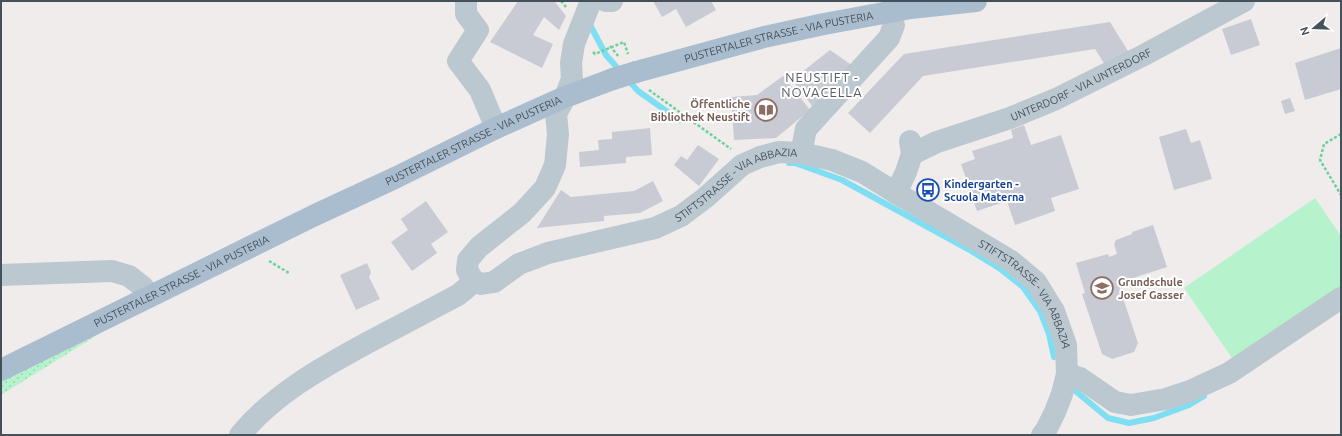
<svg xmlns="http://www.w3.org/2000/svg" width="1342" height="436" font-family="Ubuntu,sans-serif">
	<defs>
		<pattern id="grass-dots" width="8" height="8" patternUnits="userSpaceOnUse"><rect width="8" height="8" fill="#b6f2cb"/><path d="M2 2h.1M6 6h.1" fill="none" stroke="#9ed1b1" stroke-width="1.8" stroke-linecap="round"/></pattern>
	</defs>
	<rect width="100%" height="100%" fill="#f0ecec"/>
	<path fill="url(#grass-dots)" d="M147 304 1 395V381Z"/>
	<path fill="#b6f2cb" d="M1315 198 1341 236V288L1234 361 1184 288Z"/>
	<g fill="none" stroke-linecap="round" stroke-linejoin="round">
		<g stroke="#80def2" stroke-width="6">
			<path d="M589 23 606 55 621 72"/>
			<path d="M627 79 638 91 679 120"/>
			<path d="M789 163H795L842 180 968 249 999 268 1023 287 1040 311 1049 334 1054 357"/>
			<path d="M1073 389 1108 418 1129 423 1154 418 1189 405 1204 396"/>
		</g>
	</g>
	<g fill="#c8cbd3">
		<path d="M518 1H555V2L566 16 559 30 544 17 533 35 553 44 542 68 490 42Z"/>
		<path d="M653 1H711L716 10 686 27 676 9 662 17Z"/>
		<path d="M1251 19 1260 45 1231 55 1222 29Z"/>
		<path d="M1110 22 1128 51 1105 65 1095 49 923 76 870 133 848 113 904 54Z"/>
		<path d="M1341 48V89L1305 100 1295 63Z"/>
		<path d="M830 50 853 66 813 107 792 80Z"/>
		<path d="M783 76 810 110 776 138 734 140 731 97 757 95Z"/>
		<path d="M1290 98 1295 111 1285 114 1281 101Z"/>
		<path d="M1024 125 1031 145 1061 135 1079 189 1051 198 1055 211 1015 225 1007 201 977 211 961 164 975 159 972 151 1013 138 1011 130Z"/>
		<path d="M650 128 652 155 626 157V163L580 167 579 152 599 150 598 140 612 139V132Z"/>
		<path d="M1186 129 1191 143 1200 140 1212 179 1174 190 1159 137Z"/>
		<path d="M698 145 719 159 699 186 674 165 681 156 687 160Z"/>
		<path d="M653 181 663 201 640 213 604 216V221L537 228 561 190 571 197 634 191Z"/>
		<path d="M426 201 448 232 431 244 437 253 412 271 391 242 408 230 401 219Z"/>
		<path d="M1153 225 1167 267 1118 283 1138 343 1134 352 1112 359 1102 354 1082 294 1085 293 1076 263 1108 254 1109 257 1117 254 1114 244 1116 240 1132 234V232Z"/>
		<path d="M367 263 371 272 369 277 380 299 356 310 340 275Z"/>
	</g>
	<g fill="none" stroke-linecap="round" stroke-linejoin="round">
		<g stroke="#6cd29c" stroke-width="2.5" stroke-dasharray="3 2" stroke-linecap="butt">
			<path d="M561 1 566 7"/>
			<path d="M610 46 619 57"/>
			<path d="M593 52 595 54 624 42 628 54"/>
			<path d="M649 90 731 149"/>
			<path d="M1341 134 1324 144 1320 160 1341 195"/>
			<path d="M269 261 289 273"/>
		</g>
		<g stroke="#bcc8d0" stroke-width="22">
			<path d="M466 1V14L478 30 458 61 480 90 496 128"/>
			<path id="s1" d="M591 1 574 44 571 63 572 79 565 97 556 114 558 134 555 165 545 188 522 213 479 247 468 260 467 270 473 280 481 284 494 282 519 264 548 253 655 228 681 216 705 198 742 165 760 157 779 152 801 153 832 160 862 172 896 193 944 221 1011 261 1036 282 1054 311 1066 345 1067 374 1062 394 1055 412 1046 430 1042 435"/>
			<path d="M606 1H612"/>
			<path d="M801 153 806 129 889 38 894 25"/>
			<path id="s2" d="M912 154 937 142 1010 118 1056 99 1144 55 1244 1"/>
			<path d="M896 193 906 172 912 154 910 141"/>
			<path d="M1 275 112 271 129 276 143 287 150 296"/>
			<path d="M1067 374 1080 378 1115 402 1131 405 1166 399 1190 391 1229 373 1341 298"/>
			<path d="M240 435C274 394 321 368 367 343 397 327 428 311 458 295L469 286 473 280"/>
		</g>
		<g stroke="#aabdce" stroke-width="22">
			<path id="s3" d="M636 72 764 37 824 24 911 8 976 1"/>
			<path id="s4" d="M1 370 313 216 397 177 496 128 565 97 613 79"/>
		</g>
		<path stroke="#aabdce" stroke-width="22" d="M613 79 636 72"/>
	</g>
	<defs>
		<g id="library-ring" transform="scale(1.15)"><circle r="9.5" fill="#fff" stroke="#8d6e63" stroke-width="1.5"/><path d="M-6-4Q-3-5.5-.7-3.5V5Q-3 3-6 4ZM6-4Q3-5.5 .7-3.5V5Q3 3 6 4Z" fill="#8d6e63"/></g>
		<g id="bus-ring" transform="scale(1.15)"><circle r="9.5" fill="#fff" stroke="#1a4fb4" stroke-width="1.5"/><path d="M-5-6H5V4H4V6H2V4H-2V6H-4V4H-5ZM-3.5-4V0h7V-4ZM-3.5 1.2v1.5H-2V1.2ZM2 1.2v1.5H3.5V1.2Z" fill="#1a4fb4"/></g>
		<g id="school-ring" transform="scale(1.15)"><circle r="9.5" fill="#fff" stroke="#8d6e63" stroke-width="1.5"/><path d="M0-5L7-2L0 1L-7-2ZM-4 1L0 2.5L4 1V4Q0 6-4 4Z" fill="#8d6e63"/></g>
	</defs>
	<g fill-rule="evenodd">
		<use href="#library-ring" x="766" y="110"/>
		<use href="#bus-ring" x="928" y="190"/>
		<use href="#school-ring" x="1102" y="288"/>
	</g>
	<g text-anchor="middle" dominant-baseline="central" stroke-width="4" stroke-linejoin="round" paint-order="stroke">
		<g font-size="11" fill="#44515b" stroke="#fff">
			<text stroke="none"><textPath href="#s3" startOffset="147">PUSTERTALER STRASSE - VIA PUSTERIA</textPath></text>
			<text stroke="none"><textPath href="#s2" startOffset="183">UNTERDORF - VIA UNTERDORF</textPath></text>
			<text stroke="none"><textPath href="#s4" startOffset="525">PUSTERTALER STRASSE - VIA PUSTERIA</textPath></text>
			<text stroke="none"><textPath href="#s1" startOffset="612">STIFTSTRASSE - VIA ABBAZIA</textPath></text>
			<text stroke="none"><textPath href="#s4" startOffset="201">PUSTERTALER STRASSE - VIA PUSTERIA</textPath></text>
			<text stroke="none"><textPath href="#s1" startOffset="960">STIFTSTRASSE - VIA ABBAZIA</textPath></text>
		</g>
		<g font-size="11" font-weight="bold" fill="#785e54" stroke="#fff" text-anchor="end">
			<text x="750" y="104">Öffentliche<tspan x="750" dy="13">Bibliothek Neustift</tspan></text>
			<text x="1118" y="282" text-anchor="start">Grundschule<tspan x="1118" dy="13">Josef Gasser</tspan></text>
		</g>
		<g font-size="11" font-weight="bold" fill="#164399" stroke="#fff" text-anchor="start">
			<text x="944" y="184">Kindergarten -<tspan x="944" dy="13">Scuola Materna</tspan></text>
		</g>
		<g font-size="13" letter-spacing="1" fill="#595d62" stroke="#fff">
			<text x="822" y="77">NEUSTIFT -<tspan x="822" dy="15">NOVACELLA</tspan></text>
		</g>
	</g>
	<rect width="1342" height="436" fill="none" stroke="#44515b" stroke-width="4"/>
	<g transform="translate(1314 28) rotate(251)" stroke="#ffffff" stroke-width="3" paint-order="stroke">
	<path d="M0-3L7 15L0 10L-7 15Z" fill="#44515b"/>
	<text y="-6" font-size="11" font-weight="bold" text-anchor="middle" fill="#44515b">N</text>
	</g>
</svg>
